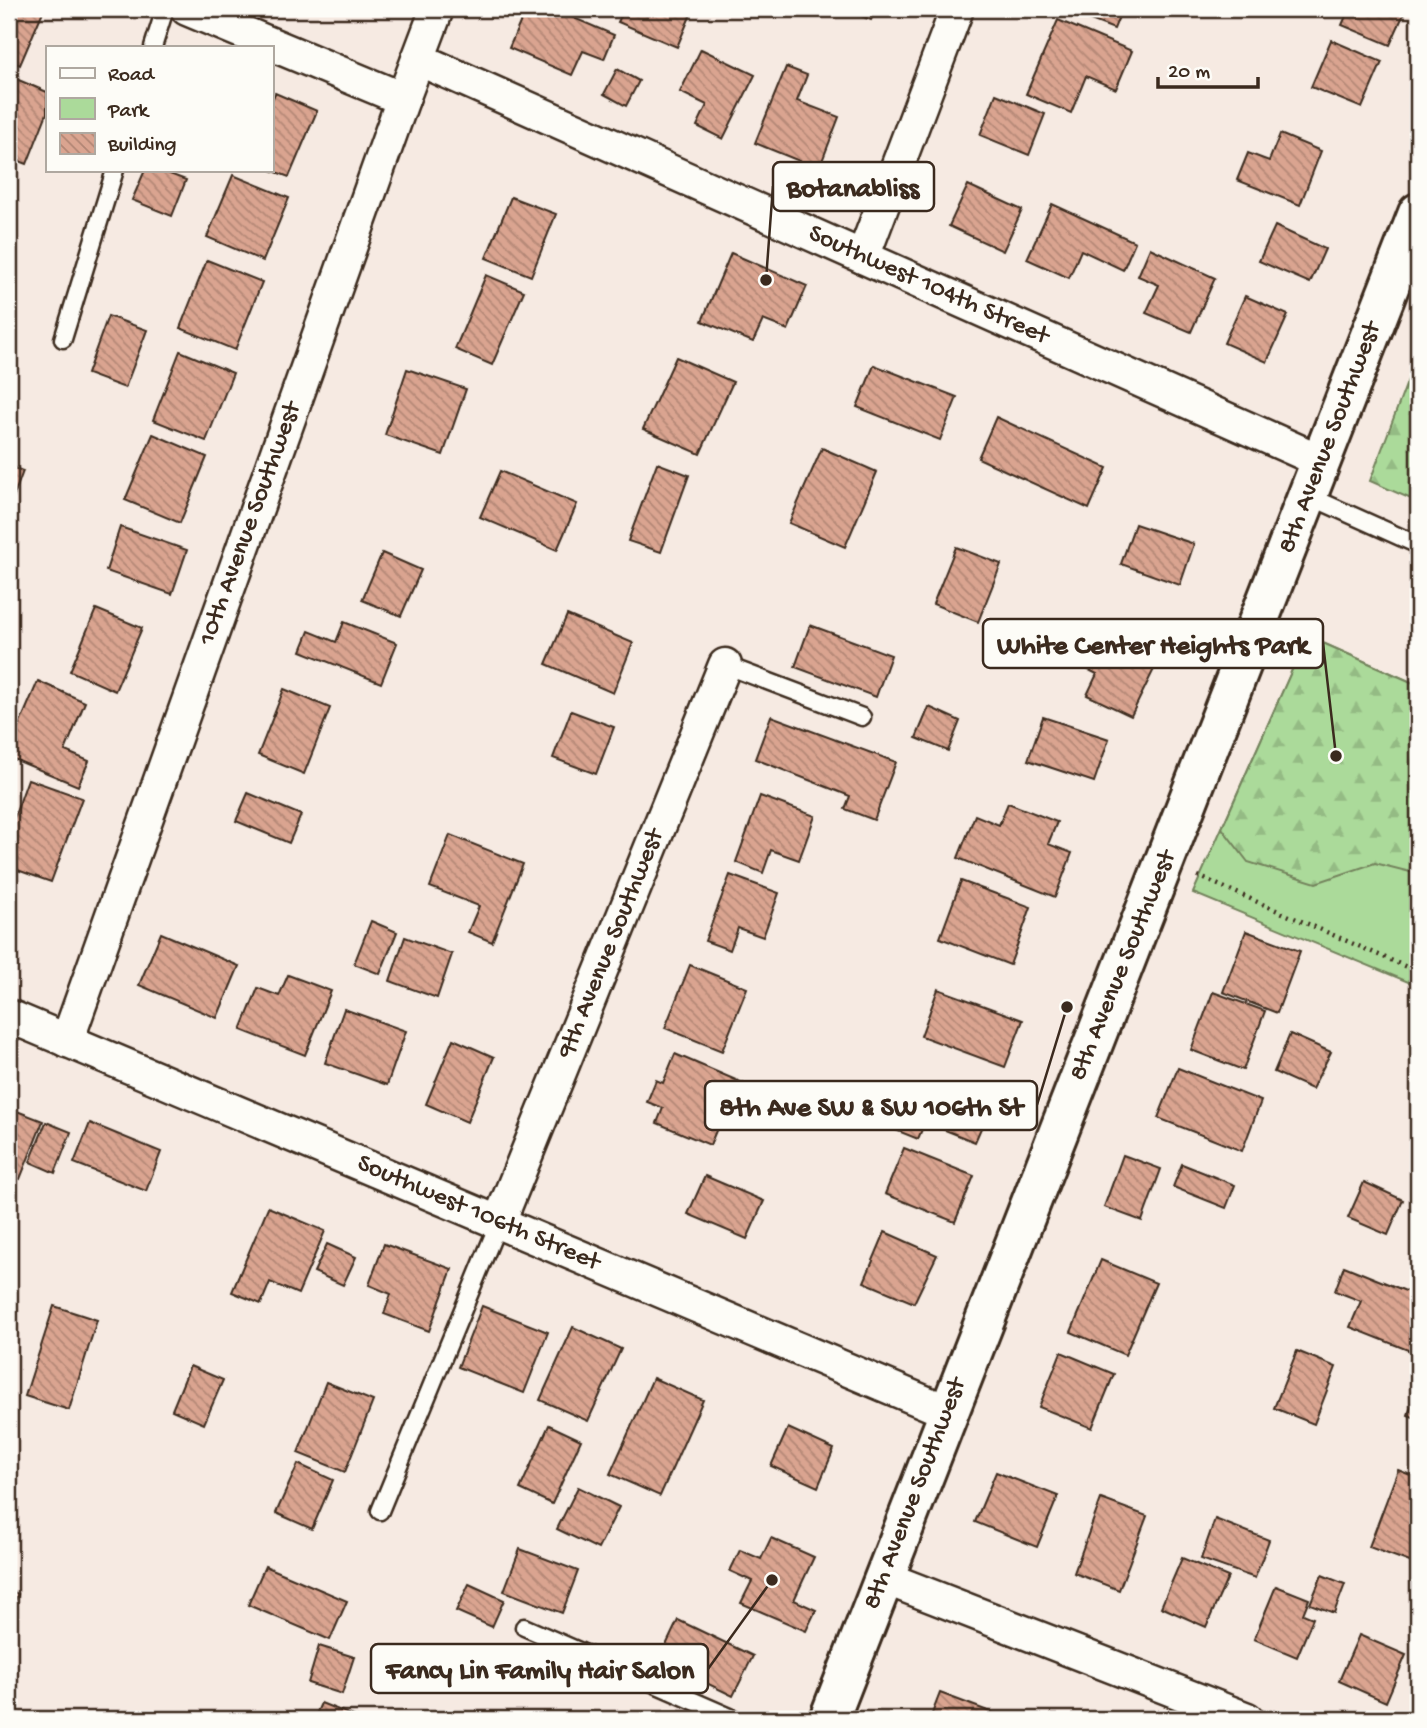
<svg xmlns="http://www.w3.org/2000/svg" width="1427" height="1728" font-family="'Gochi Hand',sans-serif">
	<defs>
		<pattern id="forest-firs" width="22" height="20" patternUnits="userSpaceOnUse" patternTransform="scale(1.75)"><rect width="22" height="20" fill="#abda9a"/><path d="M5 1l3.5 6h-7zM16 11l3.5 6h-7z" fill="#94bb84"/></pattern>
		<pattern id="building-back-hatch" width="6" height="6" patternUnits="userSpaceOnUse" patternTransform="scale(1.75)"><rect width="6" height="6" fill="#daa490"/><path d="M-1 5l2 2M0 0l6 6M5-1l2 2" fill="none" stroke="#b28675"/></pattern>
	</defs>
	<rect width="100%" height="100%" fill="#f6eae2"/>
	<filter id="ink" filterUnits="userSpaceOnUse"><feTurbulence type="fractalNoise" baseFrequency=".0143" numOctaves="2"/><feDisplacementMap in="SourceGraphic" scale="14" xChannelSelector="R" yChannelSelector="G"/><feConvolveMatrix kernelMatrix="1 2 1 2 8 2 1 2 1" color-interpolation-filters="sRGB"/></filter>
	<g filter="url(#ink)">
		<path fill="#abda9a" stroke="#73825c" stroke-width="2" d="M1307 636 1418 685V986L1193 893Z"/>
		<g fill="url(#forest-firs)" stroke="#73825c" stroke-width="2">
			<path d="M1418 353V502L1370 481Z"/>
			<path d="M1307 636 1418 685V874L1375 863 1316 883 1248 862 1222 828Z"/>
		</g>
		<g fill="url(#building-back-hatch)" stroke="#3b2a1e" stroke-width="2">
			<path d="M9 9H44L20 65 9 60Z"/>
			<path d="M526 9H553L614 35 604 59 583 51 572 75 509 48Z"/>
			<path d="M624 9H678L691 14 677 47 618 22Z"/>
			<path d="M844 9H876L871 20Z"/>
			<path d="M1062 9H1122L1114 29Z"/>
			<path d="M1349 9H1406L1390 45 1342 25Z"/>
			<path d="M1058 20 1132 51 1116 89 1086 76 1071 113 1026 94Z"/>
			<path d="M1331 40 1382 62 1362 108 1311 87Z"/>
			<path d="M701 49 755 75 723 139 697 126 707 105 680 92Z"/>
			<path d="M786 67 807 75 797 101 839 117 819 169 755 143Z"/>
			<path d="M617 69 639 81 626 106 604 94Z"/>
			<path d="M9 76 47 92V113L27 164 9 157Z"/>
			<path d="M275 93 317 111 289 177 271 170V102Z"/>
			<path d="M996 94 1045 114 1029 155 980 135Z"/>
			<path d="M1280 134 1321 151 1300 205 1237 180 1248 153 1269 161Z"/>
			<path d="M145 170H159L186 180 172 216 132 200Z"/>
			<path d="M233 175 289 198 263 261 207 237Z"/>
			<path d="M968 185 1022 210 1003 251 949 226Z"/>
			<path d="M511 197 556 214 531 276 486 258Z"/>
			<path d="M1052 204 1135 242 1123 270 1081 250 1069 278 1027 259Z"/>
			<path d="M1275 226 1325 249 1310 283 1259 261Z"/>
			<path d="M1150 248 1215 278 1191 332 1146 313 1159 285 1138 276Z"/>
			<path d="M731 253 807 286 788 330 763 320 753 342 702 321Z"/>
			<path d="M207 260 262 282 235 350 180 328Z"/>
			<path d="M486 275 524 291 492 365 455 349Z"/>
			<path d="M1245 296 1288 315 1267 362 1224 343Z"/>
			<path d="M108 316 147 330 125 388 87 374Z"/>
			<path d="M180 351 233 373 206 441 153 420Z"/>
			<path d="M676 357 733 382 700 454 643 429Z"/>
			<path d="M874 365 957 397 940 440 857 407Z"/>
			<path d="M407 369 466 389 443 455 385 435Z"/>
			<path d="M996 417 1107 468 1089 509 978 458Z"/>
			<path d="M153 434 207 457 180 523 125 500Z"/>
			<path d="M822 448 877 472 845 547 789 523Z"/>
			<path d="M657 463 689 475 661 552 628 541Z"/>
			<path d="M9 466 23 471 13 498 9 496Z"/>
			<path d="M500 471 577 504 557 550 480 517Z"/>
			<path d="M1135 524 1194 544 1180 585 1121 564Z"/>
			<path d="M120 527 187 550 172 594 106 571Z"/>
			<path d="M956 547 1001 564 978 622 933 604Z"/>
			<path d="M382 553 421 570 401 616 362 600Z"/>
			<path d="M96 609 142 628 115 691 70 671Z"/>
			<path d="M567 615 633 643 613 693 546 664Z"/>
			<path d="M344 622 397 643 381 683 301 651 309 631 336 642Z"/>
			<path d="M1095 623 1161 655 1131 716 1087 695 1097 674 1075 663Z"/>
			<path d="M810 625 891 655 876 697 795 667Z"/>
			<path d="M38 681 85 702 65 751 89 761 78 786 9 757V749Z"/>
			<path d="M284 689 330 708 304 774 258 755Z"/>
			<path d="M929 707 960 721 948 751 916 738Z"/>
			<path d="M571 711 614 727 596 774 553 758Z"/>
			<path d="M771 716 896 762 874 820 845 809 850 796 755 759Z"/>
			<path d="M1043 717 1109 739 1094 782 1028 760Z"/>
			<path d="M28 779 82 798 51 882 9 867V832Z"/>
			<path d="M248 793 301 815 289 843 236 821Z"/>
			<path d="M760 796 815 816 799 860 771 850 763 873 736 862Z"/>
			<path d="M1008 803 1057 822 1048 844 1072 853 1055 897 958 858 975 815 999 825Z"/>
			<path d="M450 835 523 864 492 942 468 932 479 906 430 887Z"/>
			<path d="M730 875 779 893 763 937 738 928 730 950 705 941Z"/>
			<path d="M961 881 1031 907 1010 965 940 938Z"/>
			<path d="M371 921 397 932 380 974 354 964Z"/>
			<path d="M1246 931 1300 951 1277 1013 1223 992Z"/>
			<path d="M161 933 239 966 217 1018 139 985Z"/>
			<path d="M405 937 452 954 437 998 390 981Z"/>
			<path d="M690 965 747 988 722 1051 665 1028Z"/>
			<path d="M288 975 331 991 305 1055 241 1030 258 988 279 996Z"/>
			<path d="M938 989 1023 1020 1005 1067 921 1036Z"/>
			<path d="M1213 992 1265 1011 1243 1070 1191 1050Z"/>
			<path d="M344 1009 406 1031 387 1085 325 1063Z"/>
			<path d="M1290 1034 1331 1052 1312 1089 1274 1072Z"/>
			<path d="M453 1039 494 1057 467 1122 426 1104Z"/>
			<path d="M675 1054 743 1083 729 1117 723 1114 710 1145 657 1123 663 1108 647 1102 656 1080 663 1083Z"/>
			<path d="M1178 1068 1261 1101 1242 1151 1158 1118Z"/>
			<path d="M938 1083 991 1105 975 1142 925 1122 918 1139 878 1123 888 1099 924 1113Z"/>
			<path d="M9 1108 43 1121 20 1179 9 1175Z"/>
			<path d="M46 1122 71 1132 55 1173 30 1162Z"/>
			<path d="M90 1123 161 1152 146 1191 74 1163Z"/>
			<path d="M904 1148 974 1176 955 1222 885 1194Z"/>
			<path d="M1123 1155 1161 1169 1142 1221 1104 1207Z"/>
			<path d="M1182 1164 1235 1185 1226 1208 1173 1187Z"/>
			<path d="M705 1176 764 1201 747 1239 688 1214Z"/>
			<path d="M1364 1182 1403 1200 1388 1235 1348 1218Z"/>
			<path d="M268 1207 325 1231 298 1294 270 1282 261 1304 232 1292Z"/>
			<path d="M885 1232 937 1255 914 1303 864 1282Z"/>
			<path d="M327 1244 356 1257 343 1285 314 1272Z"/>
			<path d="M384 1244 452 1269 429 1331 384 1314 391 1294 369 1285Z"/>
			<path d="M1101 1260 1156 1283 1125 1355 1071 1332Z"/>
			<path d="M1344 1266 1418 1296V1354L1350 1327 1361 1301 1335 1291Z"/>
			<path d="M54 1306 97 1320 69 1410 25 1396Z"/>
			<path d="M482 1306 548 1332 524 1393 458 1367Z"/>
			<path d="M573 1327 621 1349 588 1421 540 1400Z"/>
			<path d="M1297 1351 1336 1367 1314 1424 1274 1408Z"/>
			<path d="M1061 1352 1114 1374 1092 1428 1039 1407Z"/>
			<path d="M190 1366 223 1380 204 1424 172 1410Z"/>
			<path d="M653 1378 703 1400 660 1496 610 1474Z"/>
			<path d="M326 1382 373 1401 345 1472 298 1453Z"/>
			<path d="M1418 1387V1419L1408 1415Z"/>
			<path d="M549 1425 581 1440 552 1504 520 1489Z"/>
			<path d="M788 1428 834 1449 818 1487 771 1466Z"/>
			<path d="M298 1464 333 1480 312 1529 276 1513Z"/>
			<path d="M1398 1470 1418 1478V1565L1369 1547Z"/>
			<path d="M996 1472 1058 1496 1037 1547 975 1522Z"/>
			<path d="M578 1487 619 1507 598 1549 557 1529Z"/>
			<path d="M1101 1499 1147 1516 1119 1590 1074 1573Z"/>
			<path d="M1215 1519 1269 1540 1255 1578 1201 1559Z"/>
			<path d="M771 1538 814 1557 794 1600 816 1610 806 1631 741 1603 752 1581 730 1571 740 1550 761 1559Z"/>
			<path d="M520 1549 578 1571 562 1613 504 1591Z"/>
			<path d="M1182 1558 1228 1577 1206 1627 1161 1607Z"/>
			<path d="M265 1566 347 1601 330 1640 248 1605Z"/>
			<path d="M1322 1575 1345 1584 1334 1613 1310 1604Z"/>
			<path d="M469 1584 504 1600 492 1627 456 1611Z"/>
			<path d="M1276 1586 1309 1599 1303 1614 1313 1618 1297 1657 1254 1639Z"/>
			<path d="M9 1590 18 1594 9 1616Z"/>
			<path d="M678 1620 753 1656 733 1696 659 1660Z"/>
			<path d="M1359 1635 1406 1655 1386 1702 1339 1681Z"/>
			<path d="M319 1646 354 1657 342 1694 308 1683Z"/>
			<path d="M940 1693 1009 1719H930Z"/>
			<path d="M321 1703 361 1719H314Z"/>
		</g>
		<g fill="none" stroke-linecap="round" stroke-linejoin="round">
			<g stroke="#3b2a1e" stroke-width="21">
				<g id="service">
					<path d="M153 47 165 9"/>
					<path d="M63 339 115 170"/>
					<path d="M1309 496 1418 545"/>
					<path d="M725 665 862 717"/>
					<path d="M380 1511 499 1222"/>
					<path d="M524 1627 735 1719"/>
				</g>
			</g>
			<g stroke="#3b2a1e" stroke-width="37">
				<g id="minor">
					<path d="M187 9 403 99"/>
					<path d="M418 59 1323 462"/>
					<path d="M863 257 957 9"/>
					<path d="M9 1016 948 1412"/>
					<path d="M67 1041 403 99 437 9"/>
					<path d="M499 1222 725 665"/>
					<path d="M885 1578 1247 1719"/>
				</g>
			</g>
			<g stroke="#3b2a1e" stroke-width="44">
				<path id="tertiary" d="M829 1719 1418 213"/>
			</g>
			<path stroke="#3b2a1e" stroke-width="4.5" stroke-dasharray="2 5" stroke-linecap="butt" d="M1198 876 1418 972"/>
			<use href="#service" stroke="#fdfcf7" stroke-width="16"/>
			<use href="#minor" stroke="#fdfcf7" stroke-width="32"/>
			<use href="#tertiary" stroke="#fdfcf7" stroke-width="38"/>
		</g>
	</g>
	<g text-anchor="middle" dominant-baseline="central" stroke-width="6" stroke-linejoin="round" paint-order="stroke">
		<g font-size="26" fill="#3b2a1e" stroke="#fdfcf7">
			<text transform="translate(928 286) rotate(24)">Southwest 104th Street</text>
			<text transform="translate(1331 438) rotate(-69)">8th Avenue Southwest</text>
			<text transform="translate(251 524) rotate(-70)">10th Avenue Southwest</text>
			<text transform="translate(612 944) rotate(-68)">9th Avenue Southwest</text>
			<text transform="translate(1124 966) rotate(-68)">8th Avenue Southwest</text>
			<text transform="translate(478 1214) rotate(23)">Southwest 106th Street</text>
			<text transform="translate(916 1494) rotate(-69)">8th Avenue Southwest</text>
		</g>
	</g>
	<path fill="none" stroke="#3b2a1e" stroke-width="2.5" d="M766 280L773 186M1336 756L1323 643M1067 1007L1037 1105M772 1580L708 1669"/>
	<g fill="#3b2a1e" stroke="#fdfcf7" stroke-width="2.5">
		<circle cx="766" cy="280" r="7"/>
		<circle cx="1336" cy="756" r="7"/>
		<circle cx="1067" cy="1007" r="7"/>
		<circle cx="772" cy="1580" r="7"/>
	</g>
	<g fill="#fdfcf7" stroke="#3b2a1e" stroke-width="2.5">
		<rect x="773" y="162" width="161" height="49" rx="7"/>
		<rect x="983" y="619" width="340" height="49" rx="7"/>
		<rect x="705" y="1081" width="332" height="49" rx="7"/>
		<rect x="371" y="1644" width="337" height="49" rx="7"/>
	</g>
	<g font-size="28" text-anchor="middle" font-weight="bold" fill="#3b2a1e">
		<text x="853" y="196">Botanabliss</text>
		<text x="1153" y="653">White Center Heights Park</text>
		<text x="871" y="1115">8th Ave SW &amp; SW 106th St</text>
		<text x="540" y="1678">Fancy Lin Family Hair Salon</text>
	</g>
	<rect width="1427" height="1728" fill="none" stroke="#fdfcf7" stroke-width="35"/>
	<rect x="18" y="18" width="1392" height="1693" fill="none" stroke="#3b2a1e" stroke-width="2.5" filter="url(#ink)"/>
	<rect x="46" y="46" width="228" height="126" fill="#fdfcf7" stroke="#afa8a0" stroke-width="2"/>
	<rect x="60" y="68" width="35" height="10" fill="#fdfcf7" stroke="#afa8a0" stroke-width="2"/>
	<text x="108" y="80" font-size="21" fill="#3b2a1e">Road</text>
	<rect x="60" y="98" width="35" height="21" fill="#abda9a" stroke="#afa8a0" stroke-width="2"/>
	<text x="108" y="116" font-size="21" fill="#3b2a1e">Park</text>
	<rect x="60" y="133" width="35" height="21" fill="url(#building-back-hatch)" stroke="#afa8a0" stroke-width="2"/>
	<text x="108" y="150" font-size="21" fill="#3b2a1e">Building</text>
	<path d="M1158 77v10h100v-10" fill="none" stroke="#3b2a1e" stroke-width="3.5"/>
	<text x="1168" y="77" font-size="21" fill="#3b2a1e" stroke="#fdfcf7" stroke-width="5" paint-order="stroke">20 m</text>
</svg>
